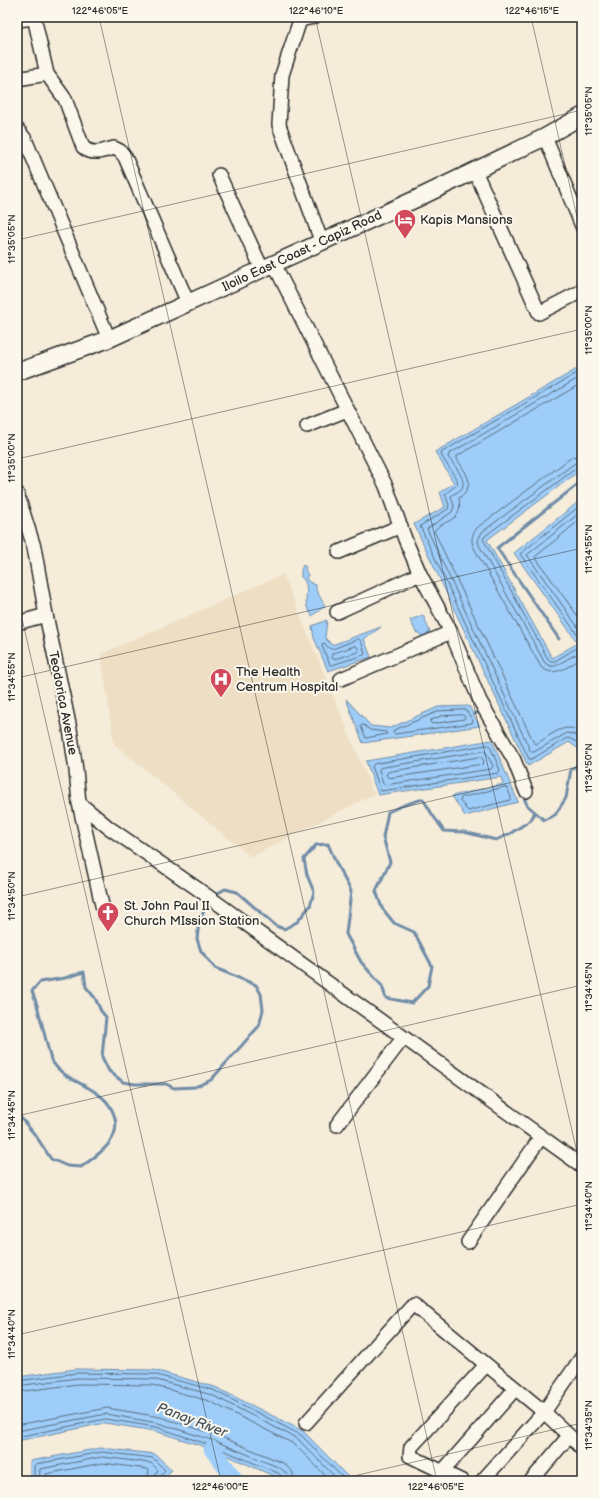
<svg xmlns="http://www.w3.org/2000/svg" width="599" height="1498" font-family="'Balsamiq Sans',sans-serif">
	<rect width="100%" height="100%" fill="#f5ecda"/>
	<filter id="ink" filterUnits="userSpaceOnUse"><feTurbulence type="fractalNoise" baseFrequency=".025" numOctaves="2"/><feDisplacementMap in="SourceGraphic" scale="8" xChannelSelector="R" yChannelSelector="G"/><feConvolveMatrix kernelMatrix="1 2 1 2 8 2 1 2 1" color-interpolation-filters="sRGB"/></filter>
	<g filter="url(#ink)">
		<path fill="#eedfc4" d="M283 574 374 794 251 857 114 744 101 654Z"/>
		<g fill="#9ecdf9" stroke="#708ca7">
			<path d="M582 366V469L487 540 552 658 578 643 514 553 582 499V749L580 750 569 742 528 766 414 524 445 507 440 492 454 483 435 452Z"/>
			<path d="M303 565 306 567 305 570 308 575 306 578 309 582 316 585V590L325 606 312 616C311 613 308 610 307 607 304 597 311 584 301 577V570Z"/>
			<path d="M423 615 432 637 424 640 420 634 416 632 410 620Z"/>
			<path d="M327 620 325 638 332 645 381 627 364 639 371 657 328 671 314 638 312 626Z"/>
			<path d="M346 699 371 726 390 728 438 707 469 706 480 726 363 743Z"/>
			<path d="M492 740 518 802 465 816 452 796 503 784 501 777 378 795 366 761Z"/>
			<path d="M76 1369 154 1370 215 1387 303 1431 352 1481H281L276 1477 212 1449 155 1431 105 1423 17 1441V1377Z"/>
			<path d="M101 1448 155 1454 172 1470 160 1481H30V1461Z"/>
		</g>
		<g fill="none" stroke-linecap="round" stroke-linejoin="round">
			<g stroke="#596c7d" stroke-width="1">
				<path d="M582 370 442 452 441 455 457 480 458 484 445 494 449 505 448 509 420 526 529 759H532L567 738 571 739 582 745"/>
				<path d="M582 376 449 454 448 457C453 464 467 479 462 488 459 492 455 493 451 496L454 506 452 512 427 529 531 752H534L567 733 573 734 582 740"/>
				<path d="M582 383 457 456V459C466 474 477 484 459 498 463 524 446 517 434 531L534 743 536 744C552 735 565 720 582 733"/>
				<path d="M582 455 572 457 478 527C472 533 470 540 474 548L541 667C554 679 570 665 582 658"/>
				<path d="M582 461 575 463 482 532 478 540 479 545 545 663 550 666H555L582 651"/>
				<path d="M582 466 578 467 485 536 483 539 548 659 551 661H555L580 646 582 641 520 554 582 504"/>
				<path d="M582 511 527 555 582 633"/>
				<path d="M582 518 535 557 582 622"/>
				<path d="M359 639 361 641 365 653 364 655 332 665H330L322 646V644L324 643 329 648 332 649Z"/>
				<path d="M356 646 359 650 358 652 334 659 332 658V654Z"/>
				<path d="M466 710 473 721 472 723 395 734 393 733 394 730 439 711Z"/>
				<path d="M463 715 465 717 464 719 432 724 430 722 431 720 441 716Z"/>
				<path d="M362 725H364L370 730 386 732 387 734 366 738 361 727Z"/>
				<path d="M488 745 490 746 500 770 498 773 381 791 380 789 372 766 374 764Z"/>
				<path d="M485 751 493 766 491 769 385 785 383 784 379 770 380 768Z"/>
				<path d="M481 757 484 761 483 764 389 778 386 775 388 772Z"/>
				<path d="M505 787 507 788 511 797 510 800 468 811 460 801 461 798Z"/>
				<path d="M17 1381 77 1373 153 1374 213 1390 301 1435 346 1481"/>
				<path d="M17 1386 77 1378 153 1379 212 1395 298 1439 339 1481"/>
				<path d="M17 1392 78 1384 152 1385 209 1401 294 1444 331 1481"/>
				<path d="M17 1425 107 1408 160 1417 217 1435 283 1463 292 1471 295 1481"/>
				<path d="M17 1431 106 1414 158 1423 215 1441 280 1468 287 1474 289 1481"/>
				<path d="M17 1437 105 1419 156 1427 213 1446 278 1473 283 1477 284 1481"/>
				<path d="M34 1481V1466L36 1464 102 1452 153 1458 165 1470 159 1477 158 1481"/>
				<path d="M39 1481 40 1469 102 1457 151 1463 158 1470 154 1476 153 1481"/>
				<path d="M45 1481 46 1474 102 1463 148 1469 149 1471 147 1481"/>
			</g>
			<g stroke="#708ca7" stroke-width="3">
				<path d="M559 639 497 548 582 481"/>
				<path d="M474 714 481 711"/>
				<path d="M523 795 527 805 544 820 555 815 566 798 571 769 582 763"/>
				<path d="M213 896 225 889 237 892 276 926 284 929 297 922 310 906 314 892 307 875 304 859 316 845 328 844 337 865 351 891 346 934 361 962 382 986 386 998 412 1003 428 986 432 966 414 932 394 923 382 908 376 891 390 862 383 837 388 812 404 805 423 799 432 814 444 831 464 832 496 840 511 833 531 820 535 812"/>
				<path d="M17 1117 21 1118 36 1136 51 1159 67 1166 81 1167C98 1155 123 1139 114 1115 110 1103 103 1097 92 1090 76 1080 62 1077 51 1060L37 1005 32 991 40 982 65 978 84 972 86 987 95 998 101 1011 106 1017 102 1057 109 1071 123 1082 135 1084H166L174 1088 195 1087 211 1080 259 1026 263 1010 261 994 256 985 215 968 201 951 197 939 199 922 208 902"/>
			</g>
			<path stroke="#9ecdf9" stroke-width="17" d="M212 1449 236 1481"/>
			<g stroke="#2b2b2b" stroke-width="16">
				<g id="minor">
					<path d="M34 17 47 74 65 99 83 147C92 156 103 151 114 148L120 151 125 157 188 303"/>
					<path d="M314 17 300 20 282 75 279 125 322 243"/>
					<path d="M17 20 34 18"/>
					<path d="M17 79 47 74"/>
					<path d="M17 129 25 139 109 339"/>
					<path d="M545 137 582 226"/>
					<path d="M475 171 539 313 582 291"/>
					<path d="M219 175 262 269"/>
					<path d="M274 264 386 486 405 539 420 574 451 632 480 701 514 760 526 791"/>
					<path d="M307 426 347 410"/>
					<path d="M17 493 34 547 46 615 70 729 76 770 79 803 104 914"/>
					<path d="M339 552 401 526"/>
					<path d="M337 612 420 574"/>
					<path d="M17 623 46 615"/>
					<path d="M341 679 451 632"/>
					<path d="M79 803 108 827 195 887 582 1166"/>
					<path d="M337 1125 403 1038"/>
					<path d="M468 1242 541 1137"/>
					<path d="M306 1423 413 1304 544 1412 582 1448"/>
					<path d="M442 1472 515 1389"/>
					<path d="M462 1481 410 1456 411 1447 486 1365"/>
					<path d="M482 1481 544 1412 582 1357"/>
					<path d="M531 1481 569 1436"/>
				</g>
			</g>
			<g stroke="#2b2b2b" stroke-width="19">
				<path id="major" d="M17 372 109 339 418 198 545 137 582 116"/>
			</g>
			<use href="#minor" stroke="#fbf7ec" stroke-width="13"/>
			<use href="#major" stroke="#fbf7ec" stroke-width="16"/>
		</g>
	</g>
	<path fill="none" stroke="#2b2b2b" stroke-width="1" stroke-opacity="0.45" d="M99 17 437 1481M315 17 582 1174M531 17 582 239M17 21 35 17M17 240 582 110M17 459 582 329M17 597 221 1481M17 678 582 548M17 897 582 766M17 1116 582 985M17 1335 582 1204M332 1481 582 1423"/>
	<defs>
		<g id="hotel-pin" transform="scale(1.15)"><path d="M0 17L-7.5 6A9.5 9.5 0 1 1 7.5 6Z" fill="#d1495b" stroke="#fbf7ec"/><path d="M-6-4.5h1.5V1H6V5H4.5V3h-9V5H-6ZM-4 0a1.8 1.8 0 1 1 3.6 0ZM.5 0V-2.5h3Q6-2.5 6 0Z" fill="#fff"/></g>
		<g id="hospital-pin" transform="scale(1.15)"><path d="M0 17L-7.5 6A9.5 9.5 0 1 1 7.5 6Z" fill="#d1495b" stroke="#fbf7ec"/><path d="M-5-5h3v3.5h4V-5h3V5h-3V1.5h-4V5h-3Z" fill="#fff"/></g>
		<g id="church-pin" transform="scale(1.15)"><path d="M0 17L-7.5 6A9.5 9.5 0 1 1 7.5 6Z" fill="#d1495b" stroke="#fbf7ec"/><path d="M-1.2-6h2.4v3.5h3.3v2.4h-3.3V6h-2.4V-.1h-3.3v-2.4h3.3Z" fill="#fff"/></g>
	</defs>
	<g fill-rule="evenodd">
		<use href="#hotel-pin" x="405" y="220"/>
		<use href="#hospital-pin" x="221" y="679"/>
		<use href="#church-pin" x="108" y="913"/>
	</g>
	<g text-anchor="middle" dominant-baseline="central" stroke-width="4" stroke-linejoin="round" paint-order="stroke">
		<g font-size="13" fill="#2b2b2b" stroke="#fbf7ec" text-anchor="start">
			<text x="420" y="220">Kapis Mansions</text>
			<text x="236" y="672">The Health<tspan x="236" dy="15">Centrum Hospital</tspan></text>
			<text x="124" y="906">St. John Paul II<tspan x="124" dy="15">Church MIssion Station</tspan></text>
		</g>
		<g font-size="13" fill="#2b2b2b" stroke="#fbf7ec">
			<text transform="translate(302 251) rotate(-25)">Iloilo East Coast - Capiz Road</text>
			<text transform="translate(63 703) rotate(79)">Teodorica Avenue</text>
		</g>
		<g font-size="14" font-style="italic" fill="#48545e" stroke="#fbf7ec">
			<text transform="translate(192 1420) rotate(21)">Panay River</text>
		</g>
	</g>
	<rect width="599" height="1498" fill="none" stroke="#fbf7ec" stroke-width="44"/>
	<rect x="22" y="22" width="555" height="1454" fill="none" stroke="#2b2b2b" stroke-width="1.5"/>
	<g font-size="10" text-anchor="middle" fill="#2b2b2b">
		<text x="100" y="14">122°46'05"E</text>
		<text x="316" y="14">122°46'10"E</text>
		<text x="532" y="14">122°46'15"E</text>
		<text transform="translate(588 111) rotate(-90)" y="4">11°35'05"N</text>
		<text transform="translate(11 239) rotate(-90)" y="4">11°35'05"N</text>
		<text transform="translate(588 330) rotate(-90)" y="4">11°35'00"N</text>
		<text transform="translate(11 458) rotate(-90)" y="4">11°35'00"N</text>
		<text transform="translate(588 549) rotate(-90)" y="4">11°34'55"N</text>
		<text transform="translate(11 677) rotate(-90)" y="4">11°34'55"N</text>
		<text transform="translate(588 768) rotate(-90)" y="4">11°34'50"N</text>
		<text transform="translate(11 896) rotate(-90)" y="4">11°34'50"N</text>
		<text transform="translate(588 987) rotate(-90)" y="4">11°34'45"N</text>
		<text transform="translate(11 1115) rotate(-90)" y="4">11°34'45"N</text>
		<text transform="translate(588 1206) rotate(-90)" y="4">11°34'40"N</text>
		<text transform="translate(11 1334) rotate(-90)" y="4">11°34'40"N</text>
		<text transform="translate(588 1425) rotate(-90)" y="4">11°34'35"N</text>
		<text x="220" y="1490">122°46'00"E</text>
		<text x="436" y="1490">122°46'05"E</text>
	</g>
</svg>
